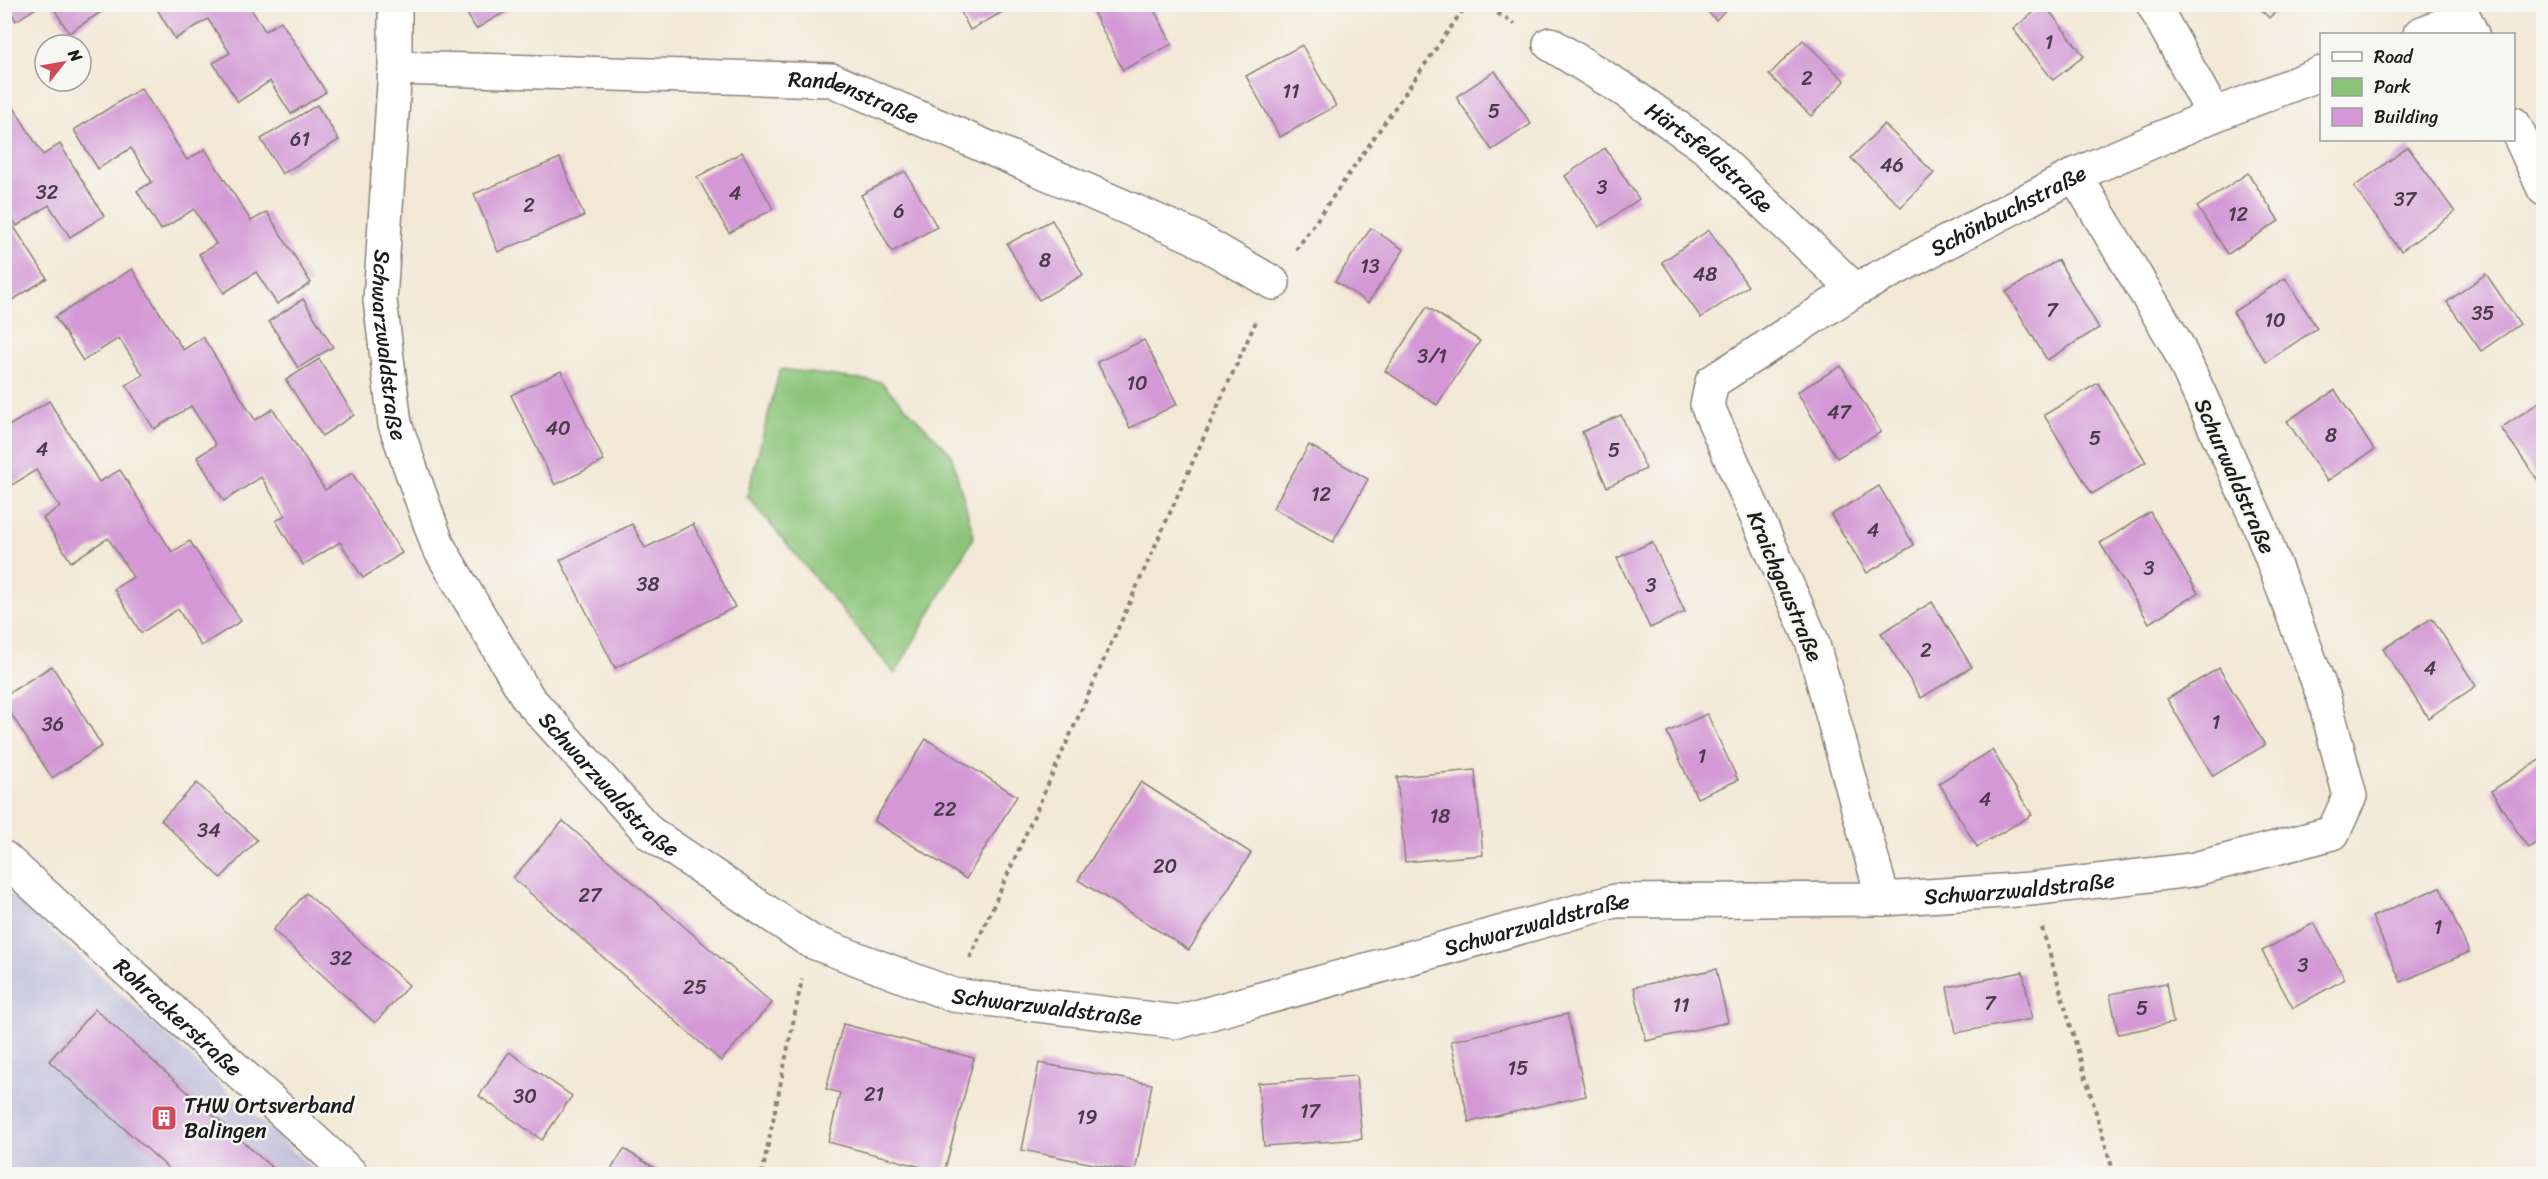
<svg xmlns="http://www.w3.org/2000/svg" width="2548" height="1179" font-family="Sriracha,sans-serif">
	<rect width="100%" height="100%" fill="#f6f6f2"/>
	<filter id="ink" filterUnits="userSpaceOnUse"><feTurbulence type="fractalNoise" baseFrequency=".0167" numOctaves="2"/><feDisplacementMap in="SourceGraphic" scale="12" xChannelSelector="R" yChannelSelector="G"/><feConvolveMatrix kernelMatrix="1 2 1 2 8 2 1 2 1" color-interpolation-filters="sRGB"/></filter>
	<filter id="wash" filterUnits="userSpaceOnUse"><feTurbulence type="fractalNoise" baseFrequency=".008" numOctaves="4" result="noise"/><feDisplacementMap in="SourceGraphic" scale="24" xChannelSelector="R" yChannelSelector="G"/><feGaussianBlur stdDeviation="1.35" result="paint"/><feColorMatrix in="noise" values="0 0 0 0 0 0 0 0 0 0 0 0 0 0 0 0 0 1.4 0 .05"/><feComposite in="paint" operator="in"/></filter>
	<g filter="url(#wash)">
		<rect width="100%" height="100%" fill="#f3e8d5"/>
		<path fill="#c3c1db" d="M5 889 319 1174H5Z"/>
		<path fill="#8bc478" stroke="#54704a" stroke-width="1.5" d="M780 369 881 382 951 454 974 536 895 674 747 496Z"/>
		<g id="blocks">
			<g fill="#d398d5">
				<path d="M6 4H42L16 21Z"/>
				<path d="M51 4H100L104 10 69 33Z"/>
				<path d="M154 4H248L265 31 281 21 326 92 291 114 270 81 238 102 213 63 230 53 208 19 175 39Z"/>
				<path d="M461 4H518L476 29Z"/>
				<path d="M957 4H1017L970 30Z"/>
				<path d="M1089 4H1151L1172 44 1123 70Z"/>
				<path d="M1700 4H1731L1716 20Z"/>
				<path d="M2044 4 2084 56 2053 80 2013 29Z"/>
				<path d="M2256 4H2283L2269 18Z"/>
				<path d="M1803 40 1845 81 1811 116 1769 75Z"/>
				<path d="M1302 45 1336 106 1280 137 1246 76Z"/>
				<path d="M1495 71 1531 124 1492 150 1456 97Z"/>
				<path d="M141 88 187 160 205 149 251 221 267 212 311 283 277 304 256 272 224 293 199 254 216 244 194 209 161 230 137 191 152 182 131 148 98 169 74 130Z"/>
				<path d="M5 93 43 155 60 144 104 216 70 237 49 205 17 226 4 207V179L9 177 5 170Z"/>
				<path d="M317 105 339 140 282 174 261 139Z"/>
				<path d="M1884 124 1934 173 1901 207 1851 158Z"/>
				<path d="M2408 147 2455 212 2401 251 2354 187Z"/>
				<path d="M1605 148 1639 199 1599 227 1565 176Z"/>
				<path d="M742 152 773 209 729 233 697 177Z"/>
				<path d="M560 158 584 216 498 252 474 194Z"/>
				<path d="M905 171 937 227 892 252 861 195Z"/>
				<path d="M2248 173 2279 221 2228 254 2197 207Z"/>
				<path d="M4 211 47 278 13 300 4 288Z"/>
				<path d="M1052 220 1083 275 1039 300 1007 244Z"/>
				<path d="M1371 228 1404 250 1368 303 1335 281Z"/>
				<path d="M1709 230 1748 286 1701 318 1662 262Z"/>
				<path d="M2058 260 2099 328 2047 360 2006 292Z"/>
				<path d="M132 269 183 350 203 337 255 420 273 409 325 490 352 473 402 553 363 578 340 542 303 565 276 521 285 515 261 477 224 501 197 457 216 445 191 406 154 429 126 385 143 375 119 338 83 361 55 317Z"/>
				<path d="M2486 274 2520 324 2481 351 2447 302Z"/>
				<path d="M2285 278 2317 328 2266 362 2233 312Z"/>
				<path d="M303 299 333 347 298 368 269 321Z"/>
				<path d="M1427 307 1480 341 1437 405 1385 371Z"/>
				<path d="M1144 340 1177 404 1130 428 1097 362Z"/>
				<path d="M319 359 354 415 322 436 286 380Z"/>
				<path d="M1841 366 1881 432 1837 458 1797 392Z"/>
				<path d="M561 371 604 461 555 485 511 395Z"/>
				<path d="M2098 383 2146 462 2092 494 2044 415Z"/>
				<path d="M2335 390 2374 450 2327 481 2287 421Z"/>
				<path d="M49 401 99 482 120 470 172 552 190 541 241 621 201 646 178 609 141 633 114 589 133 577 108 538 71 562 43 518 60 507 36 470 4 490V429Z"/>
				<path d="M2540 402 2544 407V484L2542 486 2501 428Z"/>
				<path d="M1621 415 1646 469 1607 487 1582 432Z"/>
				<path d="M1309 445 1368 479 1333 542 1273 508Z"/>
				<path d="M1879 486 1914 545 1867 573 1831 515Z"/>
				<path d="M2150 512 2198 593 2149 623 2100 543Z"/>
				<path d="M632 524 645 548 693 524 735 607 615 668 560 560Z"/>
				<path d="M1652 542 1685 612 1650 628 1617 558Z"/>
				<path d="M1932 602 1972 667 1921 698 1881 633Z"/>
				<path d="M2432 618 2476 686 2428 718 2383 649Z"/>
				<path d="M52 666 102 746 52 778 4 703V696Z"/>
				<path d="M2219 668 2265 745 2213 776 2167 699Z"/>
				<path d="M1707 714 1738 780 1697 798 1667 732Z"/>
				<path d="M926 739 1017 796 966 879 874 821Z"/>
				<path d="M1992 750 2032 815 1977 847 1939 783Z"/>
				<path d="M2544 757V838L2528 848 2491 791Z"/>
				<path d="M1475 770 1483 855 1405 862 1397 777Z"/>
				<path d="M1141 782 1251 853 1189 950 1078 880Z"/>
				<path d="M197 783 257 840 221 878 161 820Z"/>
				<path d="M563 821 772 1003 721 1061 513 878Z"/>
				<path d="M2440 887 2469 952 2401 982 2372 917Z"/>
				<path d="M306 893 409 985 375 1023 273 930Z"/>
				<path d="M2314 923 2345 979 2293 1008 2262 951Z"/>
				<path d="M1716 969 1728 1022 1646 1041 1634 987Z"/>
				<path d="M2023 972 2032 1019 1956 1033 1947 987Z"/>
				<path d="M2166 983 2173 1023 2118 1034 2110 994Z"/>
				<path d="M95 1009 279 1174H175L49 1061Z"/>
				<path d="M1567 1014 1586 1096 1469 1122 1451 1041Z"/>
				<path d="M843 1024 974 1058 944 1173 828 1142 840 1093 826 1089Z"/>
				<path d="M509 1052 572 1096 542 1140 479 1096Z"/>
				<path d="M1039 1063 1152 1084 1135 1172 1022 1150Z"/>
				<path d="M1356 1076 1362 1139 1264 1146 1258 1083Z"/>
				<path d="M624 1149 664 1174H608Z"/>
			</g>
		</g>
	</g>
	<g filter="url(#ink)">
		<use href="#blocks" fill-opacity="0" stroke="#888278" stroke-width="1.5"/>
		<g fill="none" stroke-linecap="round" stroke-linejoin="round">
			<g stroke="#888278" stroke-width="36">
				<g id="street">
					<path id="s1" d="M395 4V68L380 300 395 424 438 546 528 698 650 833 810 941 953 995 1178 1022 1615 901 1883 899 2030 889 2191 870 2333 833 2350 796 2324 698 2259 524 2177 345 2075 175"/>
					<path d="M2153 4 2214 115"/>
					<path d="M2420 34 2464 17 2472 34"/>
					<path id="s2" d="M1550 44 1626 91 1708 149 1855 290"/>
					<path id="s3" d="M395 68 832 80 1192 236 1273 283"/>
					<path d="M2514 124 2544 189"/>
					<path id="s4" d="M4 858 351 1174"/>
					<path id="s5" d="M1883 899 1812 641 1707 405 1712 382 1855 290 2075 175 2214 115 2322 73"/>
				</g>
			</g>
			<g stroke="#888278" stroke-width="4" stroke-dasharray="4.5 4.5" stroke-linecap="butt">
				<path d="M1482 4 1515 24"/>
				<path d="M1296 250 1467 4"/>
				<path d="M2042 928 2114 1174"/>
				<path d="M970 958 1257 319"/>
				<path d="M762 1174 802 979"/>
			</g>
			<use href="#street" stroke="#fff" stroke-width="33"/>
		</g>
	</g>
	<defs>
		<g id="building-square" transform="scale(1.35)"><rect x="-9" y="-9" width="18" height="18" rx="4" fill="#d1495b" stroke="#f6f6f2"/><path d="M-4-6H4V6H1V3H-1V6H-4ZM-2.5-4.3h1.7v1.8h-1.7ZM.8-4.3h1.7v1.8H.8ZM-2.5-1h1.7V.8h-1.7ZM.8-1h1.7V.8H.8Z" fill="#fff"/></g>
	</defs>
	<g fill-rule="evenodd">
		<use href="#building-square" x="164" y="1118"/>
	</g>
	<g text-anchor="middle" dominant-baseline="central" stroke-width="5" stroke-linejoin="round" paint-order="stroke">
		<g font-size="20" fill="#4a3b4a">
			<text x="2049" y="42">1</text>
			<text x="1807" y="78">2</text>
			<text x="1291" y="91">11</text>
			<text x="1494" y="111">5</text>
			<text x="300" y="139">61</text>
			<text x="1892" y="165">46</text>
			<text x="1602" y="187">3</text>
			<text x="47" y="192">32</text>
			<text x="735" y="193">4</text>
			<text x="2405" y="199">37</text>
			<text x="529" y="205">2</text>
			<text x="899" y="211">6</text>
			<text x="2238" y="214">12</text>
			<text x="1045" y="260">8</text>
			<text x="1370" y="266">13</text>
			<text x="1705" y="274">48</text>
			<text x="2052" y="310">7</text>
			<text x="2483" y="313">35</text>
			<text x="2275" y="320">10</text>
			<text x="1432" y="356">3/1</text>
			<text x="1137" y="383">10</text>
			<text x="1839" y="412">47</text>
			<text x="558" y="428">40</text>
			<text x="2331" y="435">8</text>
			<text x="2095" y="438">5</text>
			<text x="42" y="449">4</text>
			<text x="1614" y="450">5</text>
			<text x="1321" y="494">12</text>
			<text x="1873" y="530">4</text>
			<text x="2149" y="568">3</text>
			<text x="648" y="584">38</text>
			<text x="1651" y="585">3</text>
			<text x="1926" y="650">2</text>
			<text x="2430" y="668">4</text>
			<text x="2216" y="722">1</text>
			<text x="53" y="724">36</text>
			<text x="1702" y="756">1</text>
			<text x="1985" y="799">4</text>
			<text x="945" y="809">22</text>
			<text x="1440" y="816">18</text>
			<text x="209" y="830">34</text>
			<text x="1165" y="866">20</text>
			<text x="590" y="895">27</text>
			<text x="2438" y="927">1</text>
			<text x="341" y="958">32</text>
			<text x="2303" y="965">3</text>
			<text x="695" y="987">25</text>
			<text x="1990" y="1003">7</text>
			<text x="1681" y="1005">11</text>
			<text x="2142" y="1008">5</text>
			<text x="1518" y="1068">15</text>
			<text x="874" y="1094">21</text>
			<text x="525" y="1096">30</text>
			<text x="1310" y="1111">17</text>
			<text x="1087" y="1117">19</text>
		</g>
		<g font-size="22" fill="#1c1c1c" stroke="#f6f6f2">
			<text stroke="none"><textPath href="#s3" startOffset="462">Randenstraße</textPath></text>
			<text stroke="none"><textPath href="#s2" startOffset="196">Härtsfeldstraße</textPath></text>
			<text stroke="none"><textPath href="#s5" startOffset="892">Schönbuchstraße</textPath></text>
			<text stroke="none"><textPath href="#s1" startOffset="342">Schwarzwaldstraße</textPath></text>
			<text transform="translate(2235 476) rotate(66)">Schurwaldstraße</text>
			<text transform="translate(1785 586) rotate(67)">Kraichgaustraße</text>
			<text stroke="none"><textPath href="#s1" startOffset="846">Schwarzwaldstraße</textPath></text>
			<text stroke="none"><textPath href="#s1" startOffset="2340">Schwarzwaldstraße</textPath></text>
			<text stroke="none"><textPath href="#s1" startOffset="1854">Schwarzwaldstraße</textPath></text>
			<text stroke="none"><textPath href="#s1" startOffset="1350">Schwarzwaldstraße</textPath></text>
			<text stroke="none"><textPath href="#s4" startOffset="236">Rohrackerstraße</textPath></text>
		</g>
		<g font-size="22" fill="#1c1c1c" stroke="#f6f6f2" text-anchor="start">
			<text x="184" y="1105">THW Ortsverband<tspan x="184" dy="25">Balingen</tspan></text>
		</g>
	</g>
	<rect width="2548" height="1179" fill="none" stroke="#f6f6f2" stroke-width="24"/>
	<rect x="2320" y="33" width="195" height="108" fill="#f6f6f2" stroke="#9f9f9c" stroke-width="1.5"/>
	<rect x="2332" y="52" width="30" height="9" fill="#ffffff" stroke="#9f9f9c" stroke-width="1.5"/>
	<text x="2374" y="63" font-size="18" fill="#1c1c1c">Road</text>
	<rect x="2332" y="78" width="30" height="18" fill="#8bc478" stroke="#9f9f9c" stroke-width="1.5"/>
	<text x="2374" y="93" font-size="18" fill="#1c1c1c">Park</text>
	<rect x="2332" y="108" width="30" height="18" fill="#d398d5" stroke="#9f9f9c" stroke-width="1.5"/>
	<text x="2374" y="123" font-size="18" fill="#1c1c1c">Building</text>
	<g transform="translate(63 63) rotate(59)"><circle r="28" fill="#f6f6f2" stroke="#9f9f9c" stroke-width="1.5"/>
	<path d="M0-4.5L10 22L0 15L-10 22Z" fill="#d1495b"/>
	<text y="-9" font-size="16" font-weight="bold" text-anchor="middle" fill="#1c1c1c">N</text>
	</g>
</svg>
